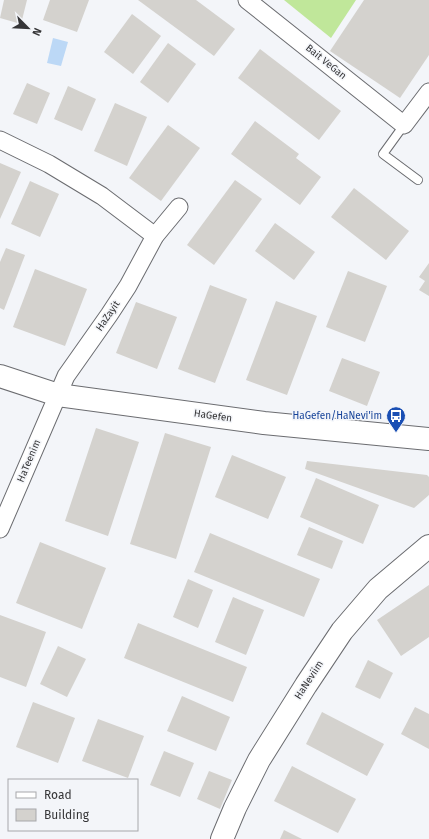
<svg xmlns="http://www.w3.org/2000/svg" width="429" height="839" font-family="'Fira Sans',sans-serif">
	<rect width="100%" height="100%" fill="#f3f5f9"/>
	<path fill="#c0e79a" d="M284 0H356L331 38Z"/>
	<path fill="#bcd8f6" d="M53 38 68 42 61 66 47 63Z"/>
	<g fill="#d4d2ce">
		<path d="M4 0H27L21 24 0 18Z"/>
		<path d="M50 0H89L77 32 43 20Z"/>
		<path d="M138 0H196L235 29 214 56Z"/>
		<path d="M364 0H429V55L400 98 330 51Z"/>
		<path d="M132 14 161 36 133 74 104 52Z"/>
		<path d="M168 43 196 64 168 103 140 82Z"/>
		<path d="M260 49 341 111 319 140 238 78Z"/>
		<path d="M27 83 50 93 37 124 13 114Z"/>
		<path d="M68 86 96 99 82 131 54 119Z"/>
		<path d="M115 103 147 117 127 166 94 151Z"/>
		<path d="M255 121 299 154 296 158 321 177 300 205 231 154Z"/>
		<path d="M168 125 200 148 161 201 129 178Z"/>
		<path d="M0 163 21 172 0 219Z"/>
		<path d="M235 180 262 199 214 265 187 245Z"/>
		<path d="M30 181 59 194 40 237 11 224Z"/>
		<path d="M354 188 409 231 386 260 331 217Z"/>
		<path d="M275 223 315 252 294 280 255 251Z"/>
		<path d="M6 248 25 255 4 310 0 308V262Z"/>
		<path d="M429 263V296L419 290 425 281 419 277Z"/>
		<path d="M35 269 87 289 65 346 13 327Z"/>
		<path d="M348 271 387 286 365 342 326 327Z"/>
		<path d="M210 285 247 299 215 383 178 369Z"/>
		<path d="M276 301 317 316 287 395 246 380Z"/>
		<path d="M136 302 177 317 157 369 116 353Z"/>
		<path d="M342 358 380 372 367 406 329 391Z"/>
		<path d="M96 428 139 442 108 536 65 521Z"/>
		<path d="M165 433 211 447 176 559 130 544Z"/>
		<path d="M232 455 286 477 268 519 215 497Z"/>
		<path d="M307 461 427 475 429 477V495L414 508 305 469Z"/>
		<path d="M316 478 379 505 363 544 300 517Z"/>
		<path d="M309 527 343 541 332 569 297 555Z"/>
		<path d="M210 533 320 579 304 617 194 572Z"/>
		<path d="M40 542 106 568 82 629 16 603Z"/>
		<path d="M188 579 213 590 198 628 173 617Z"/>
		<path d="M429 585V637L401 656 377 620Z"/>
		<path d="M233 597 264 610 246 655 215 642Z"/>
		<path d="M0 615 46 632 26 687 0 677Z"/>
		<path d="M138 623 247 667 233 702 124 658Z"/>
		<path d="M58 646 86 659 67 697 40 684Z"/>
		<path d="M368 660 393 673 380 699 355 687Z"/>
		<path d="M182 696 230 717 216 751 167 731Z"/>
		<path d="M33 702 75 718 58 763 16 747Z"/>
		<path d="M415 707 429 714V749L401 734Z"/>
		<path d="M322 712 384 744 367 776 306 744Z"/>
		<path d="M98 719 144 736 128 778 82 761Z"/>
		<path d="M164 751 194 763 180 797 150 785Z"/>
		<path d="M292 766 356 799 338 833 274 801Z"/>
		<path d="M209 771 232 780 220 809 197 799Z"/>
		<path d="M284 830 302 839H280Z"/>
	</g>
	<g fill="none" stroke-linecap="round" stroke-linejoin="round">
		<g stroke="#6b6c70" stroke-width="10">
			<path id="lane" d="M404 125 383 154 418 180"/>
		</g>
		<g stroke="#6b6c70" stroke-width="19">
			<g id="street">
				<path d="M247 0 404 125 429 92"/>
				<path d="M0 140 49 164 102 196 155 236"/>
				<path d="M0 529 66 376 109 315 128 286 155 236 179 207"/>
			</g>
		</g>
		<g stroke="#6b6c70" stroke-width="24">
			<g id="secondary">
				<path d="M0 376 58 395 264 423 429 439"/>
				<path d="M222 839 235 808 259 760 306 685 342 631 378 589 429 546"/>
			</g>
		</g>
		<use href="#lane" stroke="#fff" stroke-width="8"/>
		<use href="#street" stroke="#fff" stroke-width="17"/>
		<use href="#secondary" stroke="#fff" stroke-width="22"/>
	</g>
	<defs>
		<g id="bus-pin" transform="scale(1)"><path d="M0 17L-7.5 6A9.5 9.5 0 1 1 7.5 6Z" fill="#1a4fb4" stroke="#f3f5f9"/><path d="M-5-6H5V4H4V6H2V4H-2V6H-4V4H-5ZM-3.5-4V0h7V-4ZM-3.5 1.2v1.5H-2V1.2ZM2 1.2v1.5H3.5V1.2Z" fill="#fff"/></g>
	</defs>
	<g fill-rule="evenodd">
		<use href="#bus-pin" x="396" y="416"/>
	</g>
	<g text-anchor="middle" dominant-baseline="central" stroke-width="3" stroke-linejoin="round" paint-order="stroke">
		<g font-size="10" fill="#353537" stroke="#f3f5f9">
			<text transform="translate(326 62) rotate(39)">Bait VeGan</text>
			<text transform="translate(108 316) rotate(-56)">HaZayit</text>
			<text transform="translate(213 416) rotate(8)">HaGefen</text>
			<text transform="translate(29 461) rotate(-67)">HaTeenim</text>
			<text transform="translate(309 680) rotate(-57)">HaNeviim</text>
		</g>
		<g font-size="10" fill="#164399" stroke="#f3f5f9" text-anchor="end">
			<text x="382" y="416">HaGefen/HaNevi'im</text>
		</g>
	</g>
	<rect x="8" y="779" width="130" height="52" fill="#f3f5f9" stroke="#a7a8ab"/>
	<rect x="16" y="792" width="20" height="6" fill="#ffffff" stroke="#a7a8ab"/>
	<text x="44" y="799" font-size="12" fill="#353537">Road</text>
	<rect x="16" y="809" width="20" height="12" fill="#d4d2ce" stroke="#a7a8ab"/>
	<text x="44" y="819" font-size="12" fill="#353537">Building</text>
	<g transform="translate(28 28) rotate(114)" stroke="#f3f5f9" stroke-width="3" paint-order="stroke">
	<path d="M0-3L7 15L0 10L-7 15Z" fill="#353537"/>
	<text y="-6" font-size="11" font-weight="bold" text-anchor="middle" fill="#353537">N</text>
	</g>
</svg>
